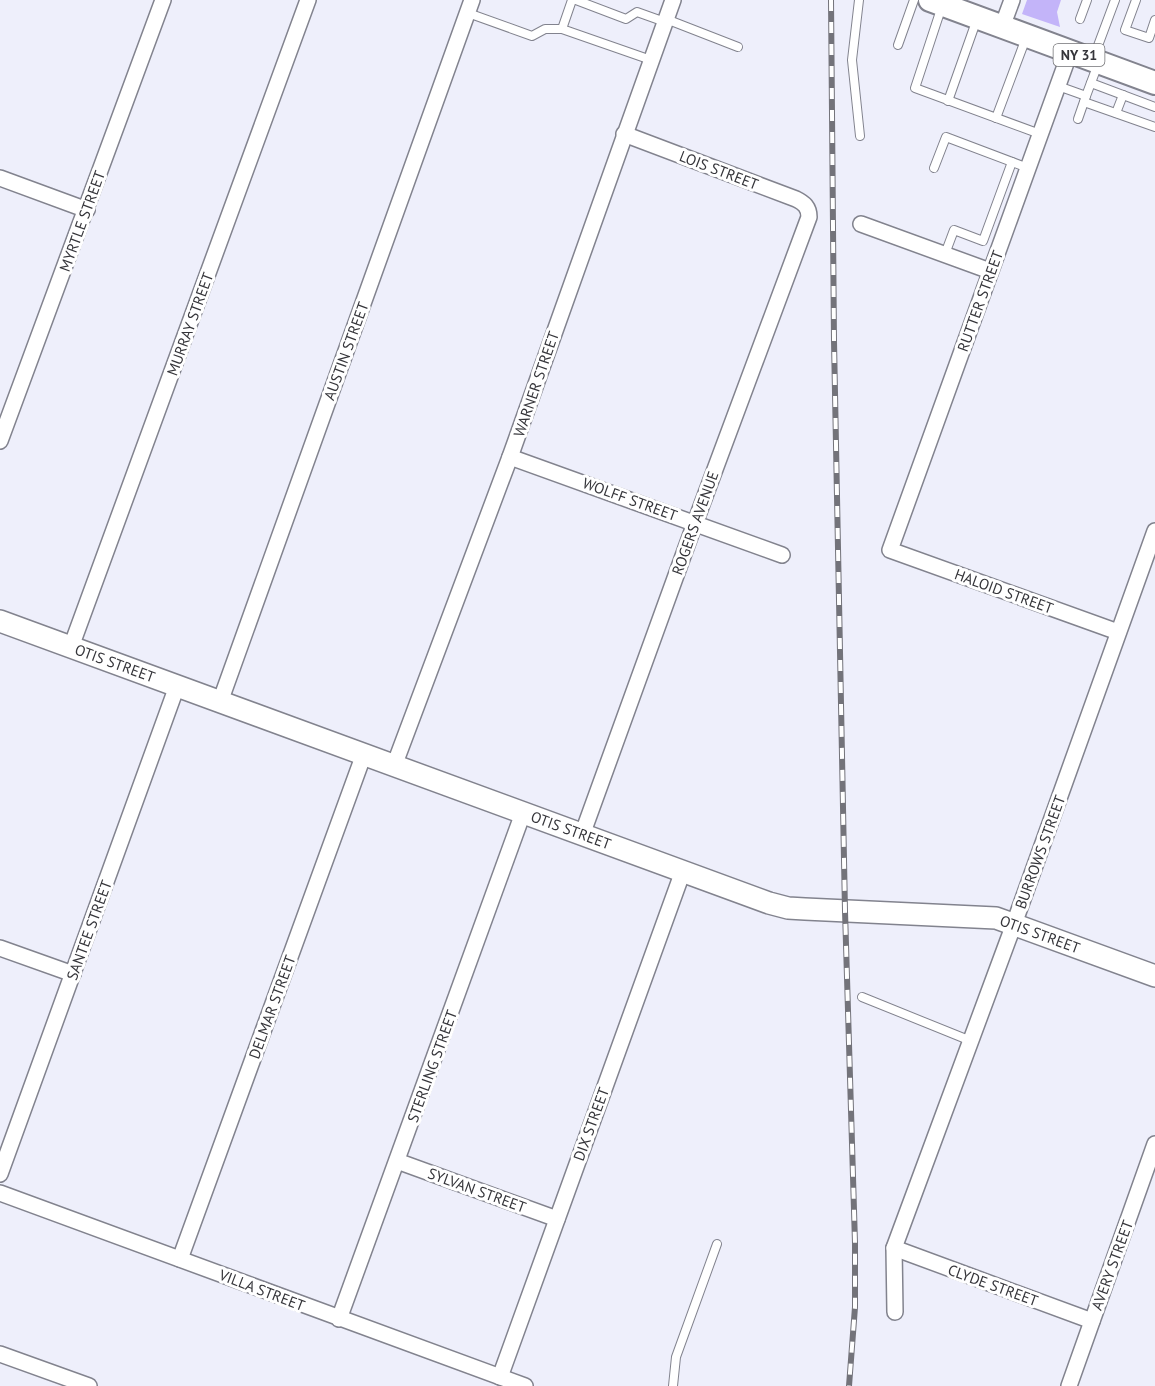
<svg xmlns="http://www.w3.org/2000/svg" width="1155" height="1386" font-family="'PT Sans',sans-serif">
	<rect width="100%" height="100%" fill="#eeeffb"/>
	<path fill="#c3b4f9" d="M1027 0H1061L1057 12 1060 27 1022 14Z"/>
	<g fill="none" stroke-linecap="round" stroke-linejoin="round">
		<g stroke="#82838e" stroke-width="10">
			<g id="lane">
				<path d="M572 0 562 29 651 60"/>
				<path d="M576 0 626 19 637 12 665 22"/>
				<path d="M859 0 852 60 860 136"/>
				<path d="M1136 0 1125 30 1149 38 1155 20"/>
				<path d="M942 6 915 88 1040 134"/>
				<path d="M468 13 532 36 545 29H562"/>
				<path d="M666 19 738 47"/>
				<path d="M1080 19 1087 0"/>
				<path d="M898 45 914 0"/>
				<path d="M1093 59 1115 0"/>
				<path d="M1091 83 1155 107"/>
				<path d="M1058 86 1086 96 1078 119"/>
				<path d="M1086 96 1098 64"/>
				<path d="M948 101 977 19"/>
				<path d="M1084 102 1155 127"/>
				<path d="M1116 113 1123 95"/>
				<path d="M996 118 1026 38"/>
				<path d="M934 168 946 137 1028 168"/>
				<path d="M945 254 954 230 983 241 1012 162"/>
				<path d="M862 997 971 1041"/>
				<path d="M673 1386 676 1357 717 1244"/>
			</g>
		</g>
		<g stroke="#82838e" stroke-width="18">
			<g id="street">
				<path d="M1002 27 1012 0"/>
				<path d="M1070 52 890 550 1118 632"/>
				<path d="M0 178 87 210"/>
				<path d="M861 224 990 271"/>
				<path d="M0 441 163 0"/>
				<path d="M510 457 782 555"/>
				<path d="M71 647 308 0"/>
				<path d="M220 702 472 0"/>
				<path d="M394 766 510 457 673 0"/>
				<path d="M582 835 695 523 809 217C809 207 804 203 796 199L624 134"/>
				<path d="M0 948 73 974"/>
				<path d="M397 1161 557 1219"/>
				<path d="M0 1174 177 686"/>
				<path d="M0 1193 525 1386"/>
				<path d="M894 1248 1092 1321"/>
				<path d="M180 1259 364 754"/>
				<path d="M895 1312 894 1248 1014 924 1155 531"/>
				<path d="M339 1319 523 813"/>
				<path d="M0 1354 89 1386"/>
				<path d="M500 1377 683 871"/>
				<path d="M1069 1386 1155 1144"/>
			</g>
		</g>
		<g stroke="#82838e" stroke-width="24">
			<path id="secondary" d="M0 621 769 903 788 908 805 909 996 918 1155 976"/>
		</g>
		<g stroke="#82838e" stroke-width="26">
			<path id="primary" d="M930 0 1155 83"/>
		</g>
		<use href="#lane" stroke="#fff" stroke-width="8"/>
		<use href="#street" stroke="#fff" stroke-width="15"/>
		<use href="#secondary" stroke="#fff" stroke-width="21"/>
		<use href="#primary" stroke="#fff" stroke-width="22"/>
		<g stroke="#73737a" stroke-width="6">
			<path id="rail" d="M831 0 834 341 845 911 855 1243V1307L849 1386"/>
		</g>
		<use href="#rail" stroke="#fff" stroke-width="4" stroke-dasharray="11" stroke-linecap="butt"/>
	</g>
	<g text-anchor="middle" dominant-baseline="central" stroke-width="6" stroke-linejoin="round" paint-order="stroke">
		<rect fill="#fff" stroke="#727275" stroke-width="1.5" x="1053.5" y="44" width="51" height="22" rx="4.5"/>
		<g font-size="14" font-weight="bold" fill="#35353a">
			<text x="1079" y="55">NY 31</text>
		</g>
		<g font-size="15" fill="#35353a" stroke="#fff">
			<text transform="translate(719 170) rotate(21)">LOIS STREET</text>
			<text transform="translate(82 221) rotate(-70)">MYRTLE STREET</text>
			<text transform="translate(980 301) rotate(-70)">RUTTER STREET</text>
			<text transform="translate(190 324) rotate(-70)">MURRAY STREET</text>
			<text transform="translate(346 351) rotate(-70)">AUSTIN STREET</text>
			<text transform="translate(536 384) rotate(-71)">WARNER STREET</text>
			<text transform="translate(630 499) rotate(20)">WOLFF STREET</text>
			<text transform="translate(695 523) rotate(-70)">ROGERS AVENUE</text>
			<text transform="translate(1004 591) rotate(20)">HALOID STREET</text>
			<text transform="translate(115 663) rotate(20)">OTIS STREET</text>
			<text transform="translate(571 830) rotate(20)">OTIS STREET</text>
			<text transform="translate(1040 852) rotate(-70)">BURROWS STREET</text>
			<text transform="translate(89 930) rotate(-70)">SANTEE STREET</text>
			<text transform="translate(1040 934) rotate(20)">OTIS STREET</text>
			<text transform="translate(272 1007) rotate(-70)">DELMAR STREET</text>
			<text transform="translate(432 1066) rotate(-70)">STERLING STREET</text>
			<text transform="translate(591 1124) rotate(-70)">DIX STREET</text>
			<text transform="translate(477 1190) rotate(20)">SYLVAN STREET</text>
			<text transform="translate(1112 1265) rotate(-70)">AVERY STREET</text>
			<text transform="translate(993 1285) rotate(20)">CLYDE STREET</text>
			<text transform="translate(262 1290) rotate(21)">VILLA STREET</text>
		</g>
	</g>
</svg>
